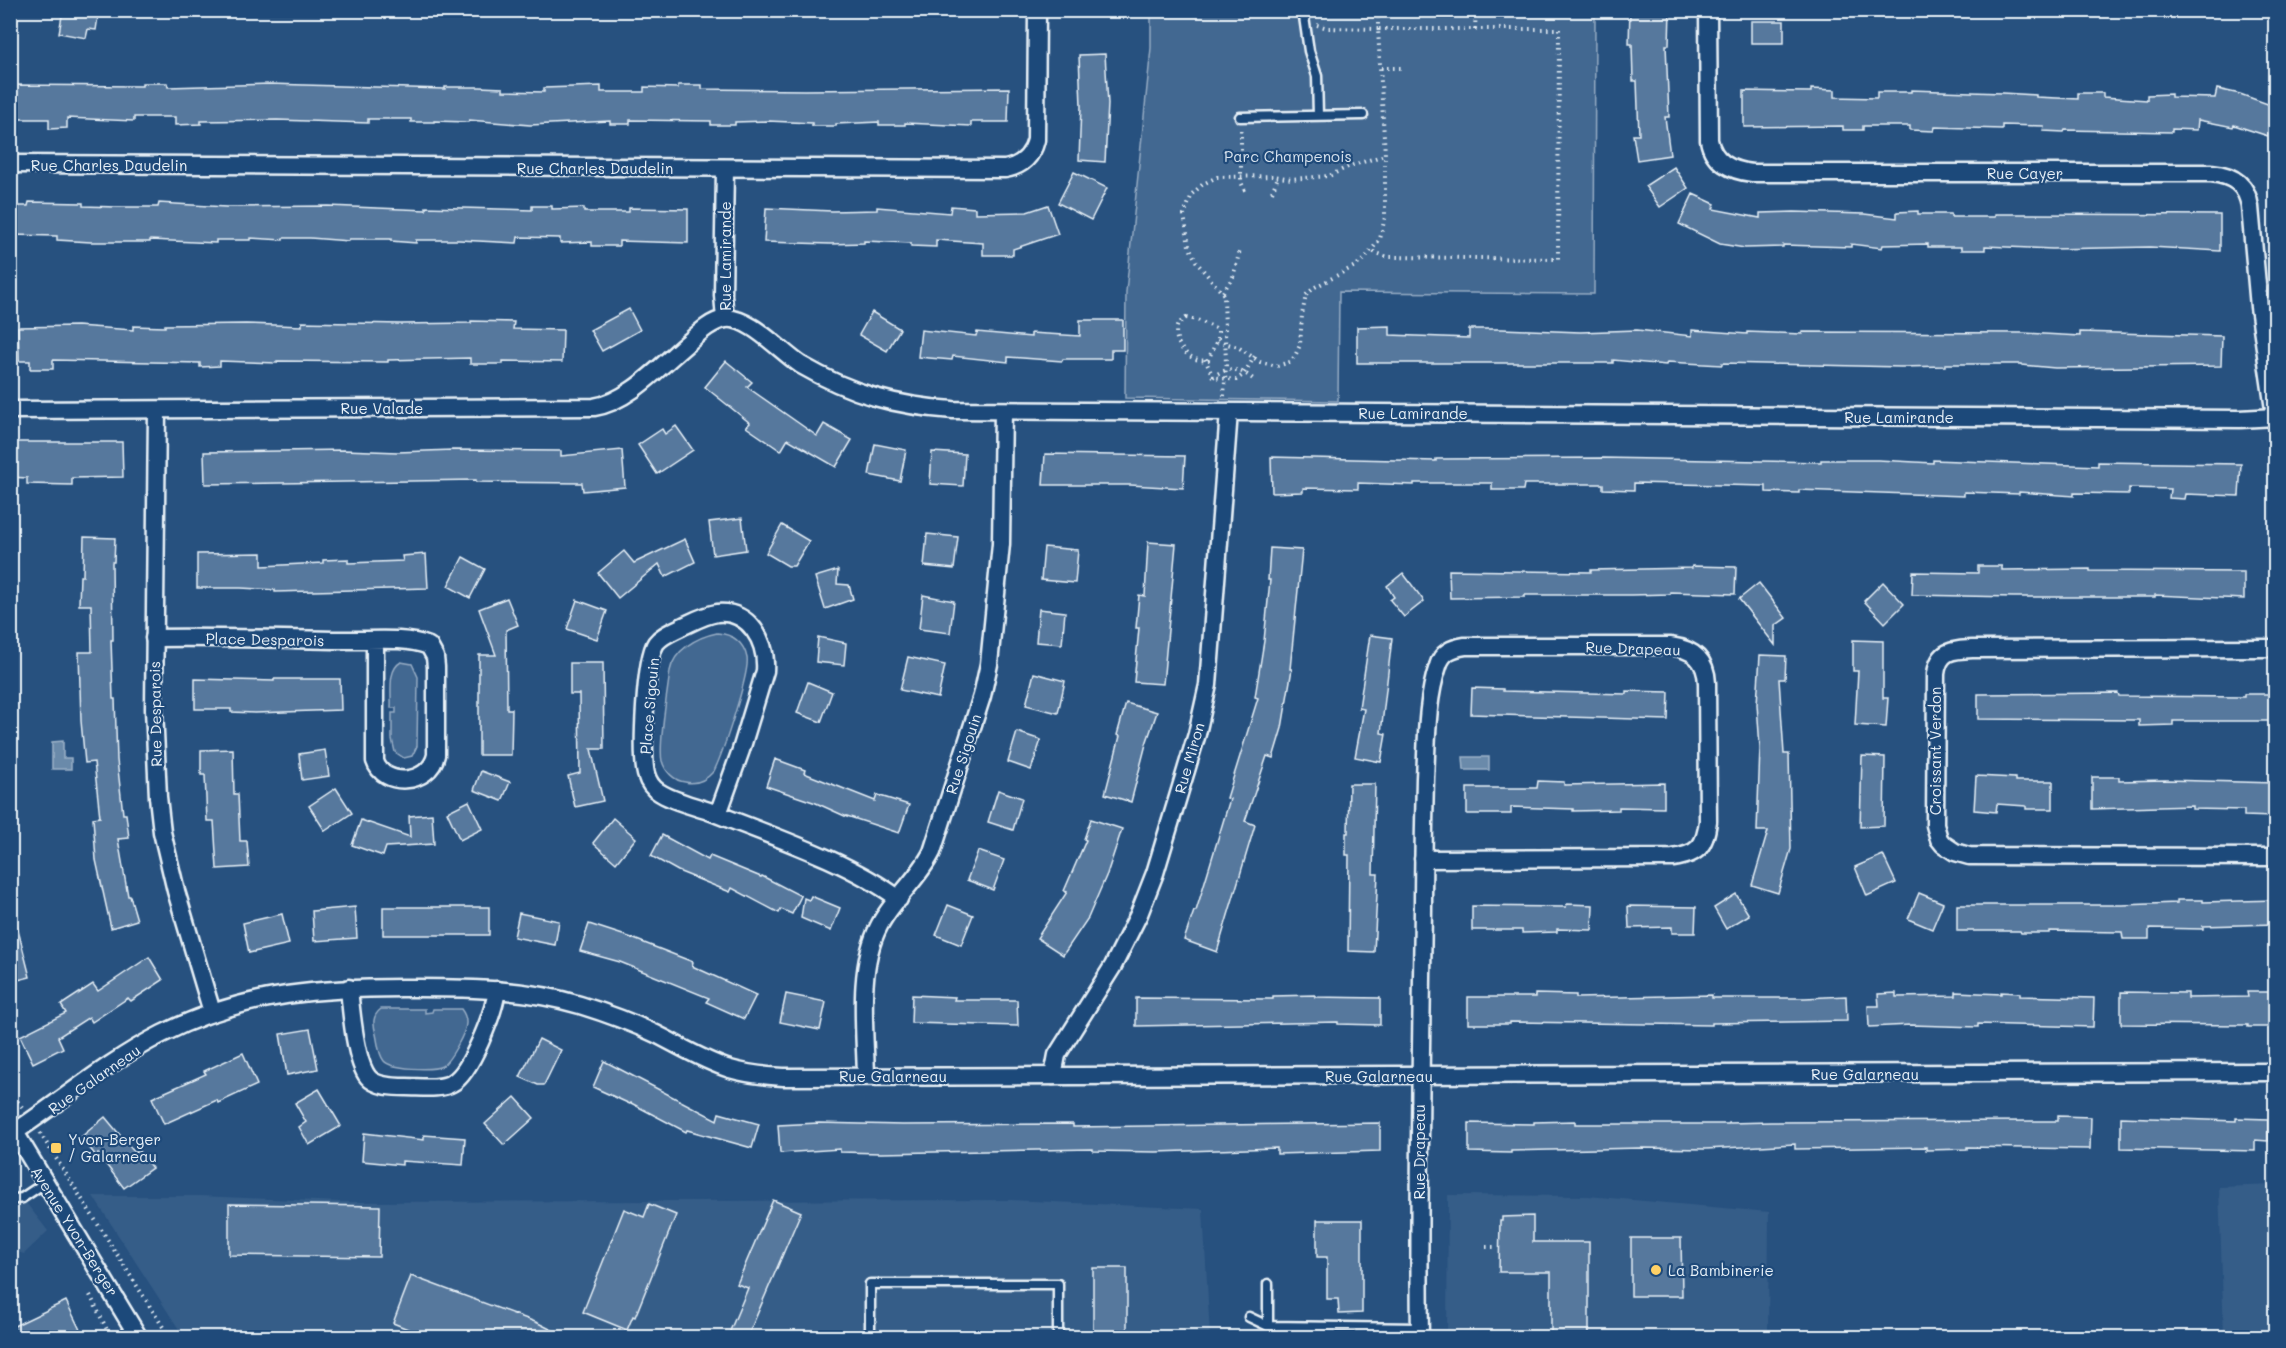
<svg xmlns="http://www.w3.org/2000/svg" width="2286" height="1348" font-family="Mali,sans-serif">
	<rect width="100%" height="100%" fill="#27517f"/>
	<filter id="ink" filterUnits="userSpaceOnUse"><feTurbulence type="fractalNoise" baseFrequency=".0167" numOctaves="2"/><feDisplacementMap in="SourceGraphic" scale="12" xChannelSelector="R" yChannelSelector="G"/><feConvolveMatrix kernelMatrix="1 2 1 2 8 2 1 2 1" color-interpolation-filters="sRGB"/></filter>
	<g filter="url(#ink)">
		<g fill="#355d88">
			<path d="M10 1182 48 1231 24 1254 11 1250Z"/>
			<path d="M2275 1185V1337H2224L2219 1187Z"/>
			<path d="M1448 1195 1588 1196 1769 1212 1768 1337 1447 1338Z"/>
			<path d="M93 1196H199L340 1202 1011 1200 1203 1209 1210 1337H184Z"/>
		</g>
		<g fill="#436891" stroke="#96acc4" stroke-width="1.5">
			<path d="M1151 11H1595L1594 294 1339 292 1338 401 1125 398 1126 292 1151 48Z"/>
			<path d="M717 633C732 634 744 642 747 658 750 673 722 755 714 771 706 780 697 785 685 782 674 781 665 771 662 761 658 745 668 689 670 671 674 650 697 637 717 633Z"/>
			<path d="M401 662 412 664 418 677 417 746 412 756 404 758 395 752 392 739V713H396V708H391C392 693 387 670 401 662Z"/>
			<path d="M381 1009H425V1013L432 1012 433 1009H461C464 1013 466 1017 466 1022 467 1031 450 1061 442 1066 432 1071 391 1069 384 1061 378 1054 378 1042 376 1034 373 1024 372 1016 381 1009Z"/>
		</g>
		<g fill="#6b8aaa" stroke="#9db3c9" stroke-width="1.5">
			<path d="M63 741V758H71V769H52V742Z"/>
			<path d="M1463 757H1489V770H1464Z"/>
		</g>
		<g fill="#57789d" stroke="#e8f1f8" stroke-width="1.5">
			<path d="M63 10H99L96 30 88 29 86 38 59 33Z"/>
			<path d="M1630 10H1670L1669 45H1666L1669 117H1665L1670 155 1637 160 1633 135H1639L1637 81H1633L1632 44H1629Z"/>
			<rect x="1751" y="21" width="33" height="22"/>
			<path d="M1105 54 1108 104 1105 162 1079 160 1081 106 1079 55Z"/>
			<path d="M142 83H167L168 87 269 84 445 89V87H480L503 88V91L544 92V88L601 86V92H644V87L678 88V85H702V89L805 90 1009 88 1008 122H971V126L905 123V125H879V122L836 124V126H812V123L768 121 735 122V125H711V121L630 120V124H610V121L530 125 469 120 468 122 434 121V122H411V119H368V123L277 120 201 121V124L175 125V117H134V121L67 118V128L49 129V119H10V85L142 86Z"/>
			<path d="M1811 89 1835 90V97L1877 98V92H1911V90L2002 93 2036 95V97L2078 99V93H2103V97L2147 100V95L2171 94V97L2215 98 2217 89 2240 94 2276 107V113L2268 136 2234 125 2233 127 2198 120 2197 130 2172 129V132L2065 130 2064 132 2043 131 2044 126 2002 125V129L1935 127 1934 131 1910 130V126H1863V130H1843V126L1744 127V91L1811 92Z"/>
			<path d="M1674 167 1688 188 1660 207 1645 186Z"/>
			<path d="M1074 172 1107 188 1091 220 1058 203Z"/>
			<path d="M1693 194 1715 204 1713 209 1760 218V213L1794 212 1864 214 1897 218V212L1918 211V214H1951V217H1995V214H2029L2220 215V251L2150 247 2052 249 1985 246V250H1961V247H1928V244L1883 245 1882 248 1851 244V247L1783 245V247L1745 248 1720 244 1679 224Z"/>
			<path d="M29 202 83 203V206L117 207H158L159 203 226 207 328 206 426 210V207L532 210V206H552V209L584 208V212H629V208L688 209V243L619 241V246H592V242L560 243V238L518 237 517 243 459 240H416V243L391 241V239H349V241L310 238H283V240L250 238V240H216V243L150 240V242H91L57 240V236L10 235V206H28Z"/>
			<path d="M1048 205 1058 234 1013 249V255H983V243L936 240V247L911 246V243L864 241V243L830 244 764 242 766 208 832 211 877 210V207L950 213 951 206 975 208V213L1027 212Z"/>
			<path d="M629 309 640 330 602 351 590 330Z"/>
			<path d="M872 312 900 329 887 351 859 335Z"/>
			<path d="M1080 320H1123V350H1111V359H1063L1062 361 1008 357V362L953 356 952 360 918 357 921 330 976 336 977 332 1031 337V333L1080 336Z"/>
			<path d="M471 321 514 322 513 329 563 330 562 362 503 361V364H470V358L388 360V362L277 361V363L220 361V366L200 367V363L53 360V369H30V361H19L18 327 77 326 133 330V326L165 327V325L246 324 302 326V322L401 324 471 323Z"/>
			<path d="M1390 326V335L1469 338V329H1502L1580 332 1637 330 1692 336V330L1747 334V332L1802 334V332L2024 333 2080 336V332L2222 336 2221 366 2055 368 2022 365V364H1945V366L1901 367 1722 363V365L1667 362 1666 365 1613 360V363H1357V327Z"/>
			<path d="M726 361 752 382 747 387 817 436 824 424 852 440 836 467 788 439 781 451 746 427 750 423 705 387Z"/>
			<path d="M676 426 693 450 657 474 638 445 662 429 665 434Z"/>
			<path d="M10 442H122L123 477 72 478V485L27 484V478L10 477Z"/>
			<path d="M875 444 906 450 900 481 869 475Z"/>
			<path d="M344 450 398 452 453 450 561 451V456L622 450 625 487 583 491 582 483 476 482V480L205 484 204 452Z"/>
			<path d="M932 452 965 454 963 486 930 484Z"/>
			<path d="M1045 454 1185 456 1183 488 1130 485H1043Z"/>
			<path d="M1271 457 1436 461V459L1603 458 1821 462V460H1878L1933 463V460L2098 466V462L2241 464 2239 496 2185 494 2184 499 2169 498 2170 489 2129 488V494L2074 493V496L2019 492V494L1964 492V496L1799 490V493L1766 492V486L1634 483V490L1603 489V484H1524L1523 490H1492V483H1414V485L1358 483V489L1303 488V492L1272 493Z"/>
			<path d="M742 518 746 550 713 555 709 522Z"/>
			<path d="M782 525 809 541 794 566H788L766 553Z"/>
			<path d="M927 534 958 537 954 569 924 566Z"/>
			<path d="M84 537 115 538 114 562H112L113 640H111L113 699H115L117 760 123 814H126L129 838 118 839 128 896H130L137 920 111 928 96 860 93 818 100 817 94 762 85 763 81 721 79 652H92L91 605H79L80 576H83Z"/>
			<path d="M685 539 695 562 665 577 659 564 618 598 598 573 624 551 634 563Z"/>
			<path d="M1148 542 1176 544 1163 684 1134 682 1139 628H1136L1139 595 1145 596Z"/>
			<path d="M1044 547 1078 550 1075 583 1041 580Z"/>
			<path d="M1270 548 1302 550 1290 669H1292L1282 728 1273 758 1267 756 1245 821 1255 825 1217 952 1184 940 1194 911H1196L1230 799 1227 798 1258 698 1255 697 1264 641 1270 580H1268Z"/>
			<path d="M262 553V566L323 563V560L348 559V563L403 561 402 556 426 554 428 588 275 592V590L241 588H197V554Z"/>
			<path d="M463 557 485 569 470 598 448 586Z"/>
			<path d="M1692 566 1736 567 1735 594 1670 592V594L1631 595H1525V597L1450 598 1449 570 1591 572V570L1692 568Z"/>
			<path d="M1978 566H2002V570L2090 569V571L2244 572V599L2155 595V597H2014L1912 595 1913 572 1978 573Z"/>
			<path d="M838 570 837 584 849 585 853 599 825 609 815 577Z"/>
			<path d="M1403 573 1424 601 1404 617 1390 600 1394 597 1387 586Z"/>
			<path d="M1883 582 1904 604 1885 623 1864 601Z"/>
			<path d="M1759 583 1786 618 1775 626V645L1739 599Z"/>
			<path d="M923 595 954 601 950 633 919 629Z"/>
			<path d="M507 598 518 625 506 630 507 709H512L511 755H479V655H496L479 609Z"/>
			<path d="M577 600 607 611 597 639 567 629Z"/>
			<path d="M1039 609 1065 612 1062 644 1036 642Z"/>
			<path d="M1370 635 1392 638 1381 733 1386 734 1381 762 1355 757 1364 709 1359 708Z"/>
			<path d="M818 637 846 643 844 665 816 662Z"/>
			<path d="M1853 640 1883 641V698H1888L1886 727 1855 725 1858 671H1853Z"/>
			<path d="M1760 655 1786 656 1785 679H1779L1784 754H1789L1791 849 1778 893 1752 885 1768 831H1757L1760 748 1757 704Z"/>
			<path d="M908 657 945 665 938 698 900 690Z"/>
			<path d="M570 663H603L604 749H591L603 801 575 807 568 776 580 773 579 694H570Z"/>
			<path d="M1034 673 1065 681 1058 713 1026 705Z"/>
			<path d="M195 679 274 681V679H340L341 710 255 713 231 712V709H195Z"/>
			<path d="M808 682 832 692 821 722 797 713Z"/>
			<path d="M1472 688 1503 689V691L1626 694V691L1669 692 1668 720 1471 714Z"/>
			<path d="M2118 693 2119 696 2244 697V694H2270V721H2173V725L2139 726V720L1978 719V694Z"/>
			<path d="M1126 703 1157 712 1146 744 1131 802 1105 794 1120 736 1117 735Z"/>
			<path d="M1017 732 1041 740 1031 770 1008 762Z"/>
			<path d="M233 749 234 794H238L240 841H247L249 867 217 869 214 821H207L205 775H201V750Z"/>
			<path d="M325 750 329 776 302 780 299 754Z"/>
			<path d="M1862 756 1885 757 1884 826 1860 827Z"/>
			<path d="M775 759 805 770 804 773 875 801 877 795 909 805 899 833 847 816V817L816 803 766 786Z"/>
			<path d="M481 771 510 782 502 801 474 790Z"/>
			<path d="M1976 776 2015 778V781H2053V809H2026V806L1997 804 1996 812 1974 810Z"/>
			<path d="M2092 777H2119V781L2166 780 2276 783 2274 817 2244 816V810L2192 809V806L2092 809Z"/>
			<path d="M1538 781 1564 782V785L1664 783V808L1619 807V810L1573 811V809L1511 807V814H1467V788H1537Z"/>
			<path d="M1349 784H1375L1373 874H1378L1374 952 1348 951 1349 855H1346V833H1348Z"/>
			<path d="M336 788 352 813 325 831 309 806Z"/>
			<path d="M998 790 1022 798 1013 830 988 822Z"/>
			<path d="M469 801 482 829 460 840 447 812Z"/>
			<path d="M432 814 434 844 386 847 383 856 352 845 361 820 410 837 409 816Z"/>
			<path d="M613 818 636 838 616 863 593 843Z"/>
			<path d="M1091 819 1122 829 1107 874 1088 918 1063 955 1037 938 1067 892 1064 891 1086 840 1084 839Z"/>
			<path d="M662 835 708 860 710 856 761 877 762 876 801 896 792 914 781 909 779 913 732 888 730 892 678 871 651 856Z"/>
			<path d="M978 851 1004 860 993 890 967 880Z"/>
			<path d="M1883 855 1896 883 1867 896 1855 867Z"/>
			<path d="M1919 893 1943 903 1932 929 1908 919Z"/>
			<path d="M1736 894 1749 915 1726 929 1714 908Z"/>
			<path d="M811 896 840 908 831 931 801 918 804 898 809 900Z"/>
			<path d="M2177 900H2203V902L2276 900V924L2203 926V929L2149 928V939H2123L2122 932 2049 931V933H2021L2020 931H1957V905H2122L2177 903Z"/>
			<path d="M1567 904 1593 905 1592 930 1557 929V932L1522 933V930H1472V906L1566 907Z"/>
			<path d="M948 905 973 915 961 945 936 935Z"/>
			<path d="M1628 906 1696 907 1695 933H1672V927L1629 928Z"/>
			<path d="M355 907 357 938 314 941 312 911Z"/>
			<rect x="383" y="907" width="106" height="28"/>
			<path d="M519 913 559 921 555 945 514 937Z"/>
			<path d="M282 914 289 944 249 953 243 923Z"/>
			<path d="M10 922H16L30 977 10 982Z"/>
			<path d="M589 924 629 937 693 962 692 966 756 995 744 1019 706 1002 709 998 620 962 580 951Z"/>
			<path d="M149 957 163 980 131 1001 128 998 92 1022 89 1017 58 1037 63 1048 33 1063 20 1036 66 1013 61 1005 93 984 98 991Z"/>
			<path d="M1956 992 2001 994V992L2020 993V996L2094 998 2093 1027 1978 1024V1027L1911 1025 1869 1027 1868 1006H1879L1878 994 1896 993V997L1956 996Z"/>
			<path d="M2121 992 2188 993V998L2248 997 2247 992H2273V1027H2248V1025L2121 1024Z"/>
			<path d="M786 994 826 1002 820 1030 780 1022Z"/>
			<path d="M1535 994 1576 995V998L1712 995V998H1805L1846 996 1847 1021 1712 1023V1025L1510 1022V1024H1468V997H1535Z"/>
			<path d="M912 995 955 997 954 1000H1017L1018 1026 911 1023Z"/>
			<path d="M1315 995V997L1380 998V1025L1338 1024V1022L1136 1026V998L1273 999V996Z"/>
			<path d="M310 1029 318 1069 287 1075 280 1034Z"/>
			<path d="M539 1039 561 1050 544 1085H538L520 1077Z"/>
			<path d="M243 1053 257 1085 218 1103 217 1100 164 1124 152 1098 206 1074 204 1071Z"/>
			<path d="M604 1061 717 1120 719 1113 759 1124 752 1148 687 1130 686 1132 631 1103 630 1104 593 1087Z"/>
			<path d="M319 1089 341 1126 309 1145 299 1127 306 1122 295 1103Z"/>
			<path d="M515 1097 534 1118 504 1145 485 1124Z"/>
			<path d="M2058 1116 2091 1117 2090 1149 1967 1147V1149L1926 1150V1147L1795 1149V1144L1706 1149 1641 1148 1511 1151V1153L1469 1152V1123L1534 1124V1122L1575 1121V1124H1729V1123L1771 1122 2058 1121Z"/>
			<path d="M105 1117 135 1153 138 1150 152 1168 124 1188 98 1154 96 1156 81 1137Z"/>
			<path d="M2121 1117 2236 1121V1118L2268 1119V1141L2255 1140V1151L2121 1148Z"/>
			<path d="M819 1123 902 1125 1073 1124V1127L1380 1123V1151L1277 1154V1148L1156 1152 1093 1151V1149L881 1153 840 1152V1149L780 1153 778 1125Z"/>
			<path d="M364 1133 424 1140V1135L465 1138 463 1165 402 1161V1165L362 1161Z"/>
			<path d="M773 1200 801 1212 747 1338H727L748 1288 737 1284Z"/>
			<path d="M229 1204 380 1206 379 1257 229 1255Z"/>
			<path d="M649 1204 676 1215 635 1317 633 1316 627 1330 583 1312 624 1209 644 1217Z"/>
			<path d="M1533 1216V1242H1589V1338H1551V1272H1499L1500 1221H1502V1217Z"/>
			<path d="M1317 1220H1362V1313L1339 1314 1338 1299H1327V1257H1317Z"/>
			<path d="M1631 1238H1681L1682 1296H1631Z"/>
			<rect x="1093" y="1268" width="34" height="70"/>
			<path d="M411 1276 538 1323 568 1338H430L393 1323Z"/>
			<path d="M66 1301 84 1338H10V1328Z"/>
		</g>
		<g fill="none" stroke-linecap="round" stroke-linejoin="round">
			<g stroke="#e8f1f8" stroke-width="13">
				<g id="lane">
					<path d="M1303 10 1309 51 1317 76 1318 115"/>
					<path d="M1240 117 1363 115"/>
					<path d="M10 1200 22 1198 46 1182"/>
					<path d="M1268 1284V1326L1420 1328"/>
					<path d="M1249 1317 1268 1326"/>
					<path d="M870 1338V1284H1058V1338"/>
				</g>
			</g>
			<g stroke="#e8f1f8" stroke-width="21">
				<g id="street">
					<path d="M1708 10 1709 140C1713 162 1732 171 1752 173H2211C2233 175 2247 185 2250 207L2259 307 2276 423"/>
					<path d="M10 164 1005 169C1022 166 1032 156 1036 140L1037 10"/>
					<path d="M725 319 723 295 725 169"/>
					<path d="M10 410 594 407C629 402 663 363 690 341 700 332 712 321 725 319 748 315 781 352 801 365 851 394 896 406 953 410L2240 419 2275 417"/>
					<path d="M157 410 154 709 158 797 162 832 176 891 212 1012"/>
					<path d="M154 638C217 637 280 639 342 640 370 641 403 636 429 646L435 657 436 667V755C429 786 383 787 375 761V641"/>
					<path d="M2276 648 1974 649C1952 650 1939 650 1936 674L1935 825 1939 839 1943 844 1955 852 1969 856 2276 857"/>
					<path d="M718 814 741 750 765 671C767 642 750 610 717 613 705 615 694 621 683 626 674 631 662 635 656 643 645 659 641 754 646 774 648 781 652 788 659 792 674 802 696 806 714 813 774 837 848 861 899 899"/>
					<path d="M349 988C351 1009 355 1061 368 1077 376 1087 395 1087 407 1087 421 1087 440 1090 452 1083 471 1073 494 1012 497 990"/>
					<path d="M866 1076C865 1030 857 968 879 926 892 900 918 880 932 852L982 696 989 664 1001 544 1003 411"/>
					<path d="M1053 1076 1057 1055 1113 966 1139 914 1155 873 1197 734 1208 685 1229 412"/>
					<path d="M10 1124 139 1338"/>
					<path d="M15 1132C64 1099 109 1061 162 1034 245 992 327 987 418 988 472 988 527 989 580 1005 606 1013 631 1022 656 1034 680 1046 704 1061 730 1069 747 1074 765 1076 783 1077L2276 1072"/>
					<path d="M1420 1338C1418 1195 1421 1053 1423 910 1423 866 1424 822 1425 778 1427 742 1426 701 1438 666 1442 652 1452 648 1465 646H1670C1693 649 1706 659 1707 683L1708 821C1705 846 1699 854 1673 858L1423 859"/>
				</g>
			</g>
			<g stroke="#e8f1f8" stroke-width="4" stroke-dasharray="1.5 4.5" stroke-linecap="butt">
				<path d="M1317 25 1328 28 1378 29V14"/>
				<path d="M1475 29 1476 10"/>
				<path d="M1381 68H1401"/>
				<path d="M1241 130V182L1245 191"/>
				<path d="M1272 192 1278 177"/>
				<path d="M1223 292 1233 277 1240 250"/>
				<path d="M1186 318 1197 320 1218 329V338L1208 360C1189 364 1170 341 1178 324Z"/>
				<path d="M1217 341 1238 347 1260 362 1277 366 1290 362 1295 356 1300 345 1302 315 1306 295 1315 287 1357 265 1366 257 1380 239 1385 217V155L1378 29H1559L1558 259 1388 257 1371 251"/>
				<path d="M1205 359 1213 377 1236 380 1243 375 1255 356"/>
				<path d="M1213 377C1227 365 1243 369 1255 381"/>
				<path d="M1224 396 1226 366 1224 295 1197 263 1189 246 1184 215 1192 194 1203 184 1217 177 1274 176 1291 179 1329 176 1350 166 1385 155"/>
				<path d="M10 1092 22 1107"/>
				<path d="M40 1133 170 1338"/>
				<path d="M1486 1247H1496"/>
				<path d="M90 1295 111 1338"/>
			</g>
			<use href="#lane" stroke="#1f4a7a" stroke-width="8"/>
			<use href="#street" stroke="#1f4a7a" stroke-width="16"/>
		</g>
	</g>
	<g fill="#ffd166" stroke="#1f4a7a" stroke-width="2">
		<rect x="50" y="1142" width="12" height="12" rx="3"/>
		<circle cx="1656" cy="1270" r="6"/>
	</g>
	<g text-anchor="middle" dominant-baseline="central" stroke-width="4.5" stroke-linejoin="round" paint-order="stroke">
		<g font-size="15" fill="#d8e3ee" stroke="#1f4a7a">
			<text x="1288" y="156">Parc Champenois</text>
		</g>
		<g font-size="15" fill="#e8f1f8" stroke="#1f4a7a">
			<text x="109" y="165">Rue Charles Daudelin</text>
			<text x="595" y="168">Rue Charles Daudelin</text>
			<text x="2025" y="173">Rue Cayer</text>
			<text transform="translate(725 256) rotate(-90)">Rue Lamirande</text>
			<text x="382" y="408">Rue Valade</text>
			<text x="1413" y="413">Rue Lamirande</text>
			<text x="1899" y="417">Rue Lamirande</text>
			<text transform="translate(265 639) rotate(1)">Place Desparois</text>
			<text transform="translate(1633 648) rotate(2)">Rue Drapeau</text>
			<text transform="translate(649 706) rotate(-85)">Place Sigouin</text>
			<text transform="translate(155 714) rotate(-91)">Rue Desparois</text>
			<text transform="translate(1935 751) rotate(-90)">Croissant Verdon</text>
			<text transform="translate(963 754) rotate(-72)">Rue Sigouin</text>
			<text transform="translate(1189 758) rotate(-74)">Rue Miron</text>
			<text x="1865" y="1074">Rue Galarneau</text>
			<text x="893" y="1076">Rue Galarneau</text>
			<text x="1379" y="1076">Rue Galarneau</text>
			<text transform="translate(94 1079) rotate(-35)">Rue Galarneau</text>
			<text transform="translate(1419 1152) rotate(-90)">Rue Drapeau</text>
			<text transform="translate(75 1231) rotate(58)">Avenue Yvon-Berger</text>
		</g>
		<g font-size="15" fill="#e8f1f8" stroke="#1f4a7a" text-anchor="start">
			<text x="68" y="1139">Yvon-Berger<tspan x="68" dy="17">/ Galarneau</tspan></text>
			<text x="1668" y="1270">La Bambinerie</text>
		</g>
	</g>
	<rect width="2286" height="1348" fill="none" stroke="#1f4a7a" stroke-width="36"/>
	<rect x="18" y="18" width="2250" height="1312" fill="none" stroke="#e8f1f8" stroke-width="2" filter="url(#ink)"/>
</svg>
